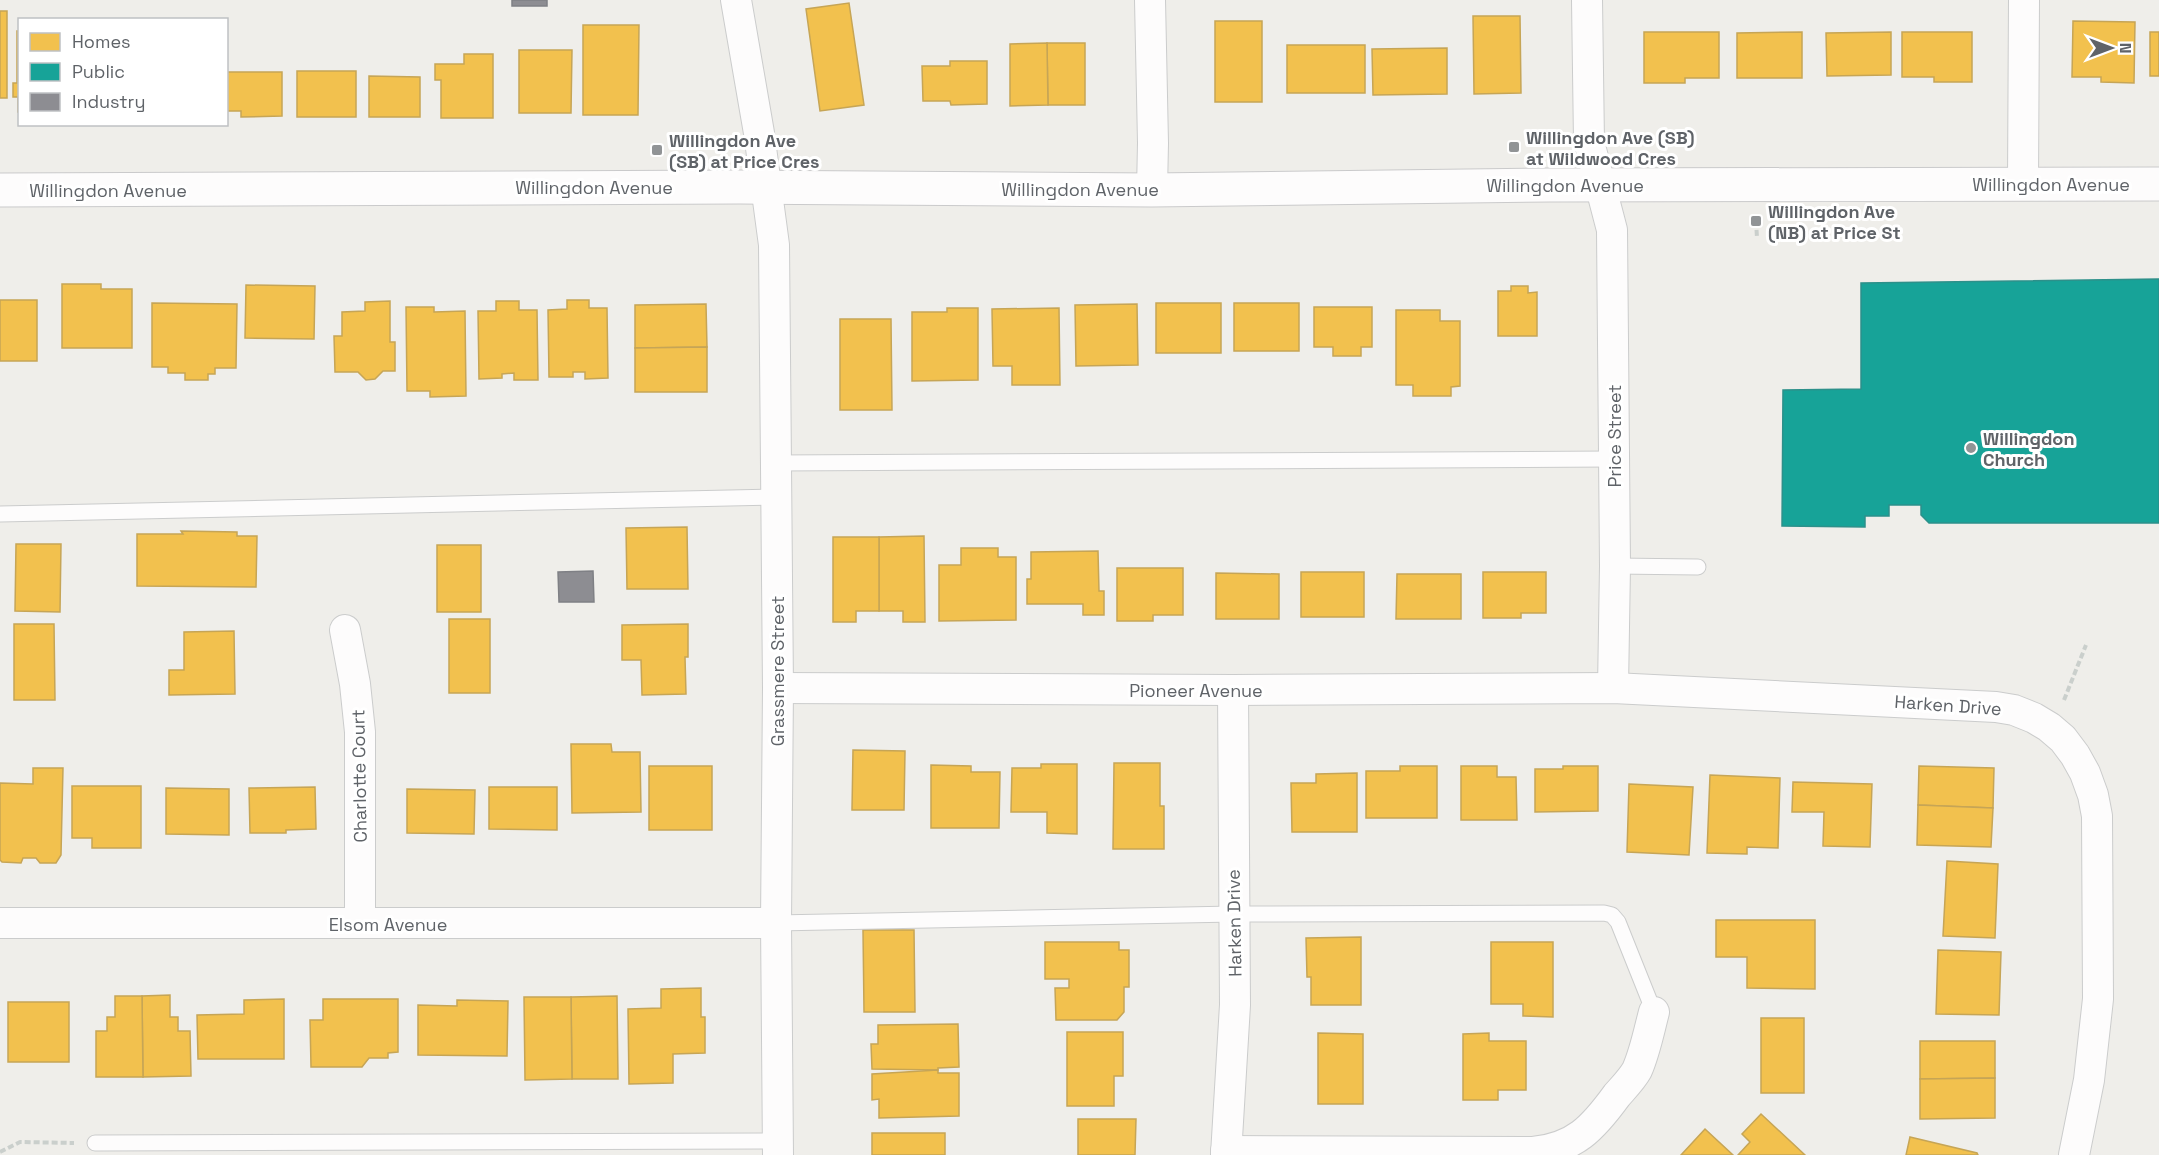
<svg xmlns="http://www.w3.org/2000/svg" width="2159" height="1155" font-family="'Space Grotesk',sans-serif">
	<rect width="100%" height="100%" fill="#efeeea"/>
	<g fill="#f2c14e" stroke="#c6a556" stroke-width="1.5">
		<path d="M849 3 864 105 820 111 806 9Z"/>
		<rect x="0" y="11" width="7" height="87"/>
		<path d="M1473 16H1520L1521 93 1474 94Z"/>
		<rect x="1215" y="21" width="47" height="81"/>
		<path d="M2073 21 2135 22 2134 83 2101 82V77H2072Z"/>
		<path d="M583 25H639L638 115H583Z"/>
		<path d="M17 31H20V112H18V97H13V83H17Z"/>
		<path d="M1644 32H1719V78H1685V83H1644Z"/>
		<path d="M1802 32V78H1737V33Z"/>
		<path d="M1891 32V75L1827 76 1826 33Z"/>
		<path d="M1902 32H1972V82H1934V77H1902Z"/>
		<rect x="2150" y="32" width="9" height="44"/>
		<path d="M1047 43H1085V105H1048Z"/>
		<path d="M1047 43 1048 105 1010 106V44Z"/>
		<rect x="1287" y="45" width="78" height="48"/>
		<path d="M1447 48V94L1373 95 1372 49Z"/>
		<path d="M519 50H572L571 113H519Z"/>
		<path d="M464 54H493V118H441V80H435V64H464Z"/>
		<path d="M950 61H987V104L951 105 950 101H923L922 66H950Z"/>
		<rect x="297" y="71" width="59" height="46"/>
		<path d="M226 72H282V116L241 117V111H226Z"/>
		<path d="M369 76 420 77V117H369Z"/>
		<path d="M62 284H101V289H132V348H62Z"/>
		<path d="M246 285 315 286 314 339 245 338Z"/>
		<path d="M1511 286H1528V293L1537 292V336H1498V291H1511Z"/>
		<rect x="0" y="300" width="37" height="61"/>
		<path d="M567 300H589V308H607L608 378 585 379V372H573V377H549L548 310 567 309Z"/>
		<path d="M390 301V342H395V371H383L375 379 366 380 358 372H335L334 336H342V312L365 311V302Z"/>
		<path d="M496 301H519V310H537L538 380H514V373L502 374V378L479 379 478 311H496Z"/>
		<path d="M152 303 237 304 236 368H215V374H208V380H185V373H168V367H152Z"/>
		<rect x="1156" y="303" width="65" height="50"/>
		<rect x="1234" y="303" width="65" height="48"/>
		<path d="M706 304 707 347 635 348V305Z"/>
		<path d="M1137 304 1138 365 1076 366 1075 305Z"/>
		<path d="M406 307H434V312L465 311 466 396 430 397V391H407Z"/>
		<path d="M1314 307H1372V347H1361V356H1333V347H1314Z"/>
		<path d="M947 308H978V380L912 381V312H947Z"/>
		<path d="M1059 308 1060 385H1012V366H993L992 309Z"/>
		<path d="M1396 310H1440V321H1460V386L1451 387V396H1413V385H1396Z"/>
		<path d="M840 319H891L892 410H840Z"/>
		<path d="M707 347V392H635V348Z"/>
		<path d="M687 527 688 589H627L626 528Z"/>
		<path d="M181 531 237 532V536H257L256 587 137 586V534H183Z"/>
		<path d="M924 536 925 622H903V611H879V537Z"/>
		<path d="M833 537H879V611H856V622H833Z"/>
		<path d="M16 544H61L60 612 15 611Z"/>
		<rect x="437" y="545" width="44" height="67"/>
		<path d="M961 548H998V557H1016V620L939 621V565H961Z"/>
		<path d="M1098 551 1099 591H1104V615H1083V604H1027V579H1031V552Z"/>
		<path d="M1117 568H1183V615H1153V621H1117Z"/>
		<rect x="1301" y="572" width="63" height="45"/>
		<path d="M1483 572H1546V613H1521V618H1483Z"/>
		<path d="M1216 573 1279 574V619H1216Z"/>
		<path d="M1397 574H1461V619H1396Z"/>
		<rect x="449" y="619" width="41" height="74"/>
		<path d="M14 624H54L55 700H14Z"/>
		<path d="M688 624V657H685L686 694 642 695 641 660H622V625Z"/>
		<path d="M234 631 235 694 169 695V670H184V632Z"/>
		<path d="M571 744H611L612 752H640L641 812 572 813Z"/>
		<path d="M853 750 905 751 904 810H852Z"/>
		<path d="M1114 763H1160V806H1164V849H1113Z"/>
		<path d="M1041 764H1077V834L1047 833V812H1011L1012 768H1041Z"/>
		<path d="M931 765 971 766V772H1000L999 828H931Z"/>
		<rect x="649" y="766" width="63" height="64"/>
		<path d="M1400 766H1437V818H1366V771H1400Z"/>
		<path d="M1461 766H1497V777H1516L1517 820H1461Z"/>
		<path d="M1563 766H1598V811L1535 812V769H1563Z"/>
		<path d="M1919 766 1994 768 1993 808 1918 805Z"/>
		<path d="M33 768H63L61 855 56 863H40L36 858H23L21 863 2 862 0 860V783L33 784Z"/>
		<path d="M1357 773V832H1292L1291 783H1316V774Z"/>
		<path d="M1710 775 1780 778 1778 848 1747 847V854L1707 853Z"/>
		<path d="M1793 782 1872 784 1870 847 1823 846 1824 812H1792Z"/>
		<path d="M1629 784 1693 787 1689 855 1627 852Z"/>
		<path d="M72 786H141V848H92V838H72Z"/>
		<path d="M315 787 316 829 286 830V833H250L249 788Z"/>
		<path d="M489 787H557V830L489 829Z"/>
		<path d="M166 788 229 789V835L166 834Z"/>
		<path d="M407 789 475 790 474 834 407 833Z"/>
		<path d="M1918 805 1993 808 1991 847 1917 845Z"/>
		<path d="M1947 861 1998 864 1995 938 1943 936Z"/>
		<path d="M1716 920H1815V989L1747 988V957H1716Z"/>
		<path d="M863 930H914L915 1012H864Z"/>
		<path d="M1361 937V1005H1311V977H1307L1306 938Z"/>
		<path d="M1045 942H1119V950H1129V987H1124V1012L1117 1020H1056L1055 988H1069V979H1045Z"/>
		<path d="M1491 942H1553V1017L1523 1016V1004H1491Z"/>
		<path d="M1938 950 2001 952 1999 1015 1936 1014Z"/>
		<path d="M701 988V1017H705V1053L673 1054V1083L629 1084 628 1009 661 1008V989Z"/>
		<path d="M170 995V1017H178V1031H190L191 1076 143 1077 142 996Z"/>
		<path d="M115 996H142L143 1077H96V1031H107V1017H115Z"/>
		<path d="M617 996 618 1079H572L571 997Z"/>
		<path d="M524 997H571L572 1079 525 1080Z"/>
		<path d="M284 999V1059H198L197 1015 244 1014V1000Z"/>
		<path d="M323 999H398V1052L388 1053V1058H369L362 1067H311L310 1020H323Z"/>
		<path d="M457 1000 508 1001 507 1056 418 1055V1005L457 1006Z"/>
		<rect x="8" y="1002" width="61" height="60"/>
		<rect x="1761" y="1018" width="43" height="75"/>
		<path d="M958 1024 959 1067 938 1068V1070L872 1069 871 1044H878V1025Z"/>
		<path d="M1067 1032H1123V1076H1114V1106H1067Z"/>
		<path d="M1318 1033 1363 1034V1104H1318Z"/>
		<path d="M1489 1033V1041H1526V1090H1498V1100H1463V1034Z"/>
		<path d="M1920 1041H1995V1078L1920 1079Z"/>
		<path d="M938 1070V1073H959V1116L879 1118V1099L872 1100V1074Z"/>
		<path d="M1995 1078V1118L1920 1119V1079Z"/>
		<path d="M1761 1114 1805 1155H1738L1750 1142 1742 1134Z"/>
		<path d="M1078 1119H1136L1135 1155H1078Z"/>
		<path d="M1705 1129 1733 1155H1681Z"/>
		<rect x="872" y="1133" width="73" height="22"/>
		<path d="M1910 1137 1977 1153 1978 1155H1906Z"/>
	</g>
	<path fill="#17a398" stroke="#2d908a" stroke-width="1.5" d="M2159 279V523H1929L1921 515V505H1889V516H1865V527L1782 526 1783 390 1861 389V283Z"/>
	<g fill="#8d8d92" stroke="#7f8085" stroke-width="1.5">
		<rect x="512" y="0" width="35" height="6"/>
		<path d="M593 571 594 602H559L558 572Z"/>
	</g>
	<g fill="none" stroke-linecap="round" stroke-linejoin="round">
		<g stroke="#cbcccc" stroke-width="17">
			<g id="lane">
				<path d="M776 463 1613 459"/>
				<path d="M0 514 776 497"/>
				<path d="M1615 566 1698 567"/>
				<path d="M776 923 1234 914 1604 913 1612 915 1618 922 1654 1012"/>
				<path d="M95 1143 778 1141"/>
			</g>
		</g>
		<g stroke="#cbcccc" stroke-width="32">
			<g id="street">
				<path d="M736 0 759 133 774 245 778 688 776 923 778 1155"/>
				<path d="M1150 0 1153 143 1152 190"/>
				<path d="M1587 0 1589 142 1612 230 1615 566 1613 688"/>
				<path d="M2023 183 2024 0"/>
				<path d="M345 630 355 684 360 732V923"/>
				<path d="M778 688 1233 690 1613 688 1996 707 2014 710 2034 718 2049 727 2063 739 2075 755 2085 773 2093 795 2097 816 2098 999 2089 1080 2074 1155"/>
				<path d="M0 923H776"/>
				<path d="M1226 1151 1533 1152C1575 1148 1593 1128 1617 1095 1624 1087 1632 1079 1637 1070 1645 1052 1649 1031 1654 1012"/>
				<path d="M1226 1155 1235 1005 1233 690"/>
			</g>
		</g>
		<g stroke="#cacacb" stroke-width="35">
			<path id="secondary" d="M0 190 740 187 1152 190 1550 185 2159 184"/>
		</g>
		<g stroke="#cacfcc" stroke-width="4" stroke-dasharray="6 3" stroke-linecap="butt">
			<path d="M1756 221 1757 238"/>
			<path d="M2064 700 2086 645"/>
			<path d="M0 1152 20 1142 74 1143"/>
		</g>
		<use href="#lane" stroke="#fdfcfc" stroke-width="15"/>
		<use href="#street" stroke="#fdfcfc" stroke-width="30"/>
		<use href="#secondary" stroke="#fdfcfc" stroke-width="33"/>
	</g>
	<g fill="#919496" stroke="#fff" stroke-width="2">
		<rect x="1508" y="141" width="12" height="12" rx="3"/>
		<rect x="651" y="144" width="12" height="12" rx="3"/>
		<rect x="1750" y="215" width="12" height="12" rx="3"/>
		<circle cx="1971" cy="448" r="6"/>
	</g>
	<g text-anchor="middle" dominant-baseline="central" stroke-width="6" stroke-linejoin="round" paint-order="stroke">
		<g font-size="18" font-weight="bold" fill="#5f6368" stroke="#fff" text-anchor="start">
			<text x="1526" y="137">Willingdon Ave (SB)<tspan x="1526" dy="21">at Wildwood Cres</tspan></text>
			<text x="669" y="140">Willingdon Ave<tspan x="669" dy="21">(SB) at Price Cres</tspan></text>
			<text x="1768" y="211">Willingdon Ave<tspan x="1768" dy="21">(NB) at Price St</tspan></text>
			<text x="1983" y="438">Willingdon<tspan x="1983" dy="21">Church</tspan></text>
		</g>
		<g font-size="18" fill="#5f6368" stroke="#fff">
			<text x="2051" y="184">Willingdon Avenue</text>
			<text x="1565" y="185">Willingdon Avenue</text>
			<text x="594" y="187">Willingdon Avenue</text>
			<text x="1080" y="189">Willingdon Avenue</text>
			<text x="108" y="190">Willingdon Avenue</text>
			<text transform="translate(1614 436) rotate(-90)">Price Street</text>
			<text transform="translate(777 671) rotate(-90)">Grassmere Street</text>
			<text x="1196" y="690">Pioneer Avenue</text>
			<text transform="translate(1948 705) rotate(4)">Harken Drive</text>
			<text transform="translate(359 776) rotate(-91)">Charlotte Court</text>
			<text transform="translate(1234 923) rotate(-91)">Harken Drive</text>
			<text x="388" y="924">Elsom Avenue</text>
		</g>
	</g>
	<rect x="18" y="18" width="210" height="108" fill="#ffffff" stroke="#bfc1c3" stroke-width="1.5"/>
	<rect x="30" y="33" width="30" height="18" fill="#f2c14e" stroke="#bfc1c3" stroke-width="1.5"/>
	<text x="72" y="48" font-size="18" fill="#5f6368">Homes</text>
	<rect x="30" y="63" width="30" height="18" fill="#17a398" stroke="#bfc1c3" stroke-width="1.5"/>
	<text x="72" y="78" font-size="18" fill="#5f6368">Public</text>
	<rect x="30" y="93" width="30" height="18" fill="#8d8d92" stroke="#bfc1c3" stroke-width="1.5"/>
	<text x="72" y="108" font-size="18" fill="#5f6368">Industry</text>
	<g transform="translate(2111 48) rotate(90)" stroke="#ffffff" stroke-width="4.5" paint-order="stroke">
	<path d="M0-4.5L10 22L0 15L-10 22Z" fill="#5f6368"/>
	<text y="-9" font-size="16" font-weight="bold" text-anchor="middle" fill="#5f6368">N</text>
	</g>
</svg>
